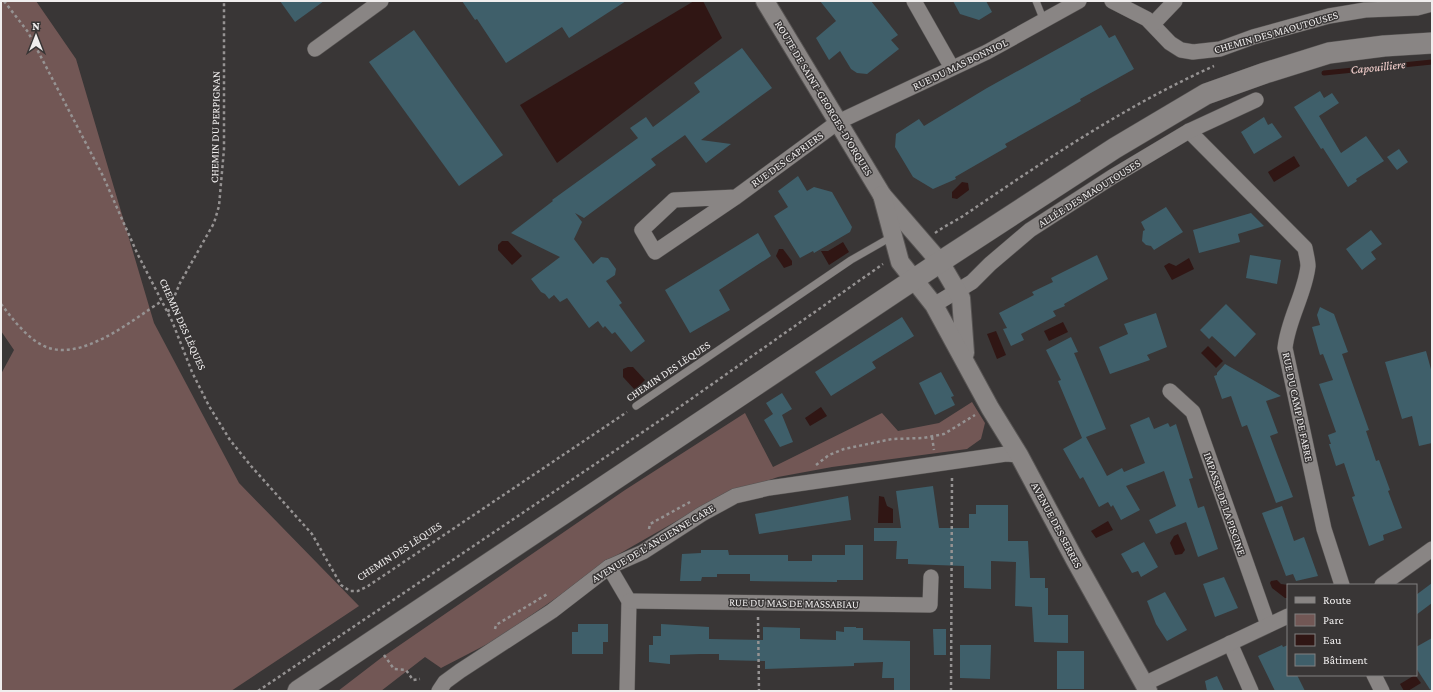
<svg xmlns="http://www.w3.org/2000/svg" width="1433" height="692" font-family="'Crimson Pro',serif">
	<rect width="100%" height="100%" fill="#393636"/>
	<g fill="#725755">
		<path d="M1 1H36L76 59 154 323 239 483 359 606 231 691H1V374L14 350 1 331Z"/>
		<path d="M972 402 985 423 981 439 967 449 832 467 778 477 715 499 598 566 559 596 497 639 441 668 425 657 381 691H338L381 658 625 490 745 413 773 467 882 413 898 431 939 423Z"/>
	</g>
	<g fill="#301614">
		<path d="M694 1H703L722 38 557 163 520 105Z"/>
		<path d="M1294 156 1300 166 1274 182 1268 172Z"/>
		<path d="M962 182 968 183 969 190 957 199 952 198V192Z"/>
		<path d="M502 241H508L522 256 512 265 498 250V245Z"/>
		<path d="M843 242 849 252 829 265 821 251H828Z"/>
		<path d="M779 249H783L792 261V265L784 268 776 256Z"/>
		<path d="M1189 258 1194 269 1172 280 1164 266 1169 263 1176 266Z"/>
		<path d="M1063 322 1068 332 1049 341 1044 331Z"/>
		<path d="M996 331 1006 355 997 359 987 334Z"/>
		<path d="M1208 346 1223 361 1216 368 1201 353Z"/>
		<path d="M628 367H633L645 380 635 390 623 377V369Z"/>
		<path d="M821 407 827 416 810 426 805 418Z"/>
		<path d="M879 496 884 497 887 506 893 509V523H878Z"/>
		<path d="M1108 521 1113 530 1096 538 1091 531Z"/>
		<path d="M1178 534 1185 550 1182 554 1175 555 1170 543 1174 536Z"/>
		<path d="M1277 580 1281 584 1288 585V598H1285L1272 588 1270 583 1271 581Z"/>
		<path d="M1415 675 1421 683 1408 691H1404L1400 684Z"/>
	</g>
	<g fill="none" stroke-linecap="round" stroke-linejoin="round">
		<path stroke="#301614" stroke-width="5" d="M1324 73 1432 62"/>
	</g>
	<g fill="#3f5f6a">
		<path d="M280 1H324L295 22Z"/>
		<path d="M462 1H626L569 38 562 27 506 63 477 19 475 20Z"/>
		<path d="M820 1H871L898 35 891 40 899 49 867 74 857 73 851 69 840 51 829 60 816 38 836 21Z"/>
		<path d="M953 1H986L992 12 979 20 960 14Z"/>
		<path d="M1101 25 1109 38 1115 35 1134 69 1080 99 1081 101 1005 144 1007 147 955 177 956 179 933 189 913 177 895 147 896 134 919 119 924 126 987 88Z"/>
		<path d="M414 30 503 155 459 186 369 62Z"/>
		<path d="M742 48 772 88 701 140 731 144 706 163 685 135 651 159 656 165 584 218 575 213 582 222 574 239 593 264 601 257 608 258 616 269 615 275 606 281 622 303 619 305 645 341 631 352 615 332 612 334 605 326 603 328 598 321 589 328 567 298 560 302 554 295 549 299 545 294 541 292 531 279 560 257 511 233 553 201 552 200 638 138 630 128 646 117 653 127 700 92 694 83Z"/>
		<path d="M1320 91 1324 98 1332 93 1339 103 1319 116 1341 153 1366 136 1384 161 1356 179 1357 181 1348 187 1323 148 1321 149 1294 107Z"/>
		<path d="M1264 117 1268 125 1272 123 1282 137 1254 154 1241 132Z"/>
		<path d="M1399 149 1408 162 1397 170 1387 157Z"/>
		<path d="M798 176 807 191 814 187 832 192 852 227 850 232 814 253 813 251 800 258 774 216 788 207 778 191Z"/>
		<path d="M1166 207 1183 232 1154 250 1151 246 1146 245 1142 241 1143 231 1145 230 1141 222Z"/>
		<path d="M1251 213 1264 226 1238 234 1240 242 1199 253 1193 230Z"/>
		<path d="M1371 230 1382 244 1371 252 1376 259 1362 270 1346 249Z"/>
		<path d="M758 233 771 256 719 290 730 310 690 333 665 290Z"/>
		<path d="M1097 255 1108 279 1064 304 1065 306 1053 311 1056 316 1021 334 1024 340 1011 346 1003 329 1007 328 999 313 1034 295 1032 292 1053 282 1051 278Z"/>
		<path d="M1250 255 1281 260 1277 284 1246 278Z"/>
		<path d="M1226 304 1256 334 1235 357 1212 336 1209 339 1200 330Z"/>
		<path d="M1320 307 1334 314 1348 352 1342 354 1369 430 1366 431 1376 461 1379 460 1390 490 1388 491 1402 528 1383 535 1384 540 1369 546 1352 497 1355 496 1344 463 1336 466 1329 444H1331L1328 435 1336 432 1319 384 1333 380 1323 354 1320 355 1312 327 1320 325 1317 315Z"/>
		<path d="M1156 313 1167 347 1147 355 1150 360 1110 374 1099 347 1128 334 1124 324Z"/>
		<path d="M902 317 914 336 872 362 876 368 831 396 815 372Z"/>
		<path d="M1071 337 1078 352 1074 353 1106 429 1086 437 1107 476 1122 468 1124 472 1145 463 1130 425 1149 417 1154 429 1168 423 1170 427 1176 424 1193 478 1189 479 1198 508 1204 506 1218 549 1198 557 1186 522 1156 534 1149 520 1176 506 1164 471 1126 486 1140 510 1121 520 1113 505 1111 507 1108 502 1099 507 1083 477 1080 479 1063 449 1082 438 1058 381 1061 380 1046 350Z"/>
		<path d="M1426 351 1432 373V443L1419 446 1412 416 1402 419 1385 362Z"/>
		<path d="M1225 364 1281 396 1266 401 1278 433 1270 436 1293 497 1276 503 1247 425 1242 427 1231 396 1222 399 1214 376 1217 375V373Z"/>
		<path d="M941 372 954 396 951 397 955 405 935 415 919 383Z"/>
		<path d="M782 393 792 409 782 415 793 442 780 447 764 420 773 414 766 403Z"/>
		<path d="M933 486 939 528H969V514H976V505H1008V541H1028L1030 578H1045V588H1048V615H1068V643L1034 642 1032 607 1015 606 1016 562 991 561V589L964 588V566L908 564V559H896L897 541H874V528H901L896 491Z"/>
		<path d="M848 496 851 520 759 534 755 514Z"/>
		<path d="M1282 506 1294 541 1304 537 1318 576 1296 581 1293 574 1286 576 1262 513Z"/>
		<path d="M1144 542 1158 567 1141 577 1138 571 1132 573 1121 554Z"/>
		<path d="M845 545H863V580H837V582L750 581V574H717V577H702L701 581H680L682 554 701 553V550H728L729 555H788V561H812V555H845Z"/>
		<path d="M1224 577 1238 608 1215 617 1203 584Z"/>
		<path d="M1432 583V603L1416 615V595Z"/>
		<path d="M1165 592 1187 630 1167 641 1156 624 1147 601Z"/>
		<path d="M578 624H608V642H603V654H572V632H578Z"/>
		<path d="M661 624 709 627V639L763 640V627L800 628V639L836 640V631L844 632V627H856V628H863V640L910 641V691H894V678H882L883 662 854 663V666L765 669V661L719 660V654H700L670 655V664L649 662V645H653V636H661Z"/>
		<path d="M933 629H946V655H934Z"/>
		<path d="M1432 638V691H1431L1416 668V647Z"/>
		<path d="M960 645H991L990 679 960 678Z"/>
		<path d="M1282 645 1283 647 1288 645V675H1297L1305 691H1275L1258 656Z"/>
		<rect x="1057" y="651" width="27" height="38"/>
		<path d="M1217 676 1224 691H1207L1205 681Z"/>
	</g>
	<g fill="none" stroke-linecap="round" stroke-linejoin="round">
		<g stroke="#575453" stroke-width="8">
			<g id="service">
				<path d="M1036 1 1044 21"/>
				<path d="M636 406 851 260 893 236"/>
			</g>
		</g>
		<g stroke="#575453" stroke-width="16">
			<g id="minor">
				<path d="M914 1 952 68"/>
				<path d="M1112 1 1147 19 1170 43 1181 50 1193 52 1220 49 1253 37 1329 16 1365 10 1417 8 1432 4"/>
				<path d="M1153 24 1175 1"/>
				<path d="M315 49 381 1"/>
				<path d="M1189 131 1305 248C1306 254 1308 261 1308 266 1305 294 1288 319 1285 348L1324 529 1342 585"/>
				<path d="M736 197 674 200 642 230 655 252 736 197 838 122 987 52 1079 1"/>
				<path d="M934 305 972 282 990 264 1030 230 1112 177 1189 131 1256 100"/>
				<path d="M1170 391 1193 412 1268 625"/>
				<path d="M609 567 629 601 627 691"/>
				<path d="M1382 585 1432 549"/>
				<path d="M629 601 930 605 931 577"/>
				<path d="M1230 643 1251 691"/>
				<path d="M1374 675 1382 691"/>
				<path d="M1144 684 1288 616"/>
				<path d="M439 691 445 682 460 671 552 611 609 567 643 552 702 514 735 496 769 488 1006 454 1019 455"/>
			</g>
		</g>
		<g stroke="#575453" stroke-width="20">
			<g id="tertiary">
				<path d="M765 1 882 195 940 262 961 298 965 353"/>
				<path d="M882 195 900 262 934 305 990 408 1019 455 1075 560 1148 691"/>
			</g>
		</g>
		<g stroke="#575453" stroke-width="22">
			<path id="secondary" d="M298 691 940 262 1115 148 1206 94 1265 73 1329 53 1384 46 1432 43"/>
		</g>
		<g stroke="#969393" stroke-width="2.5" stroke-dasharray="3 3" stroke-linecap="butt">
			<path d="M4 1 28 32 103 176 137 253 172 321 192 372 209 406 230 440 251 466 312 534 341 585 350 591H358L368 586 627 412"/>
			<path d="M935 233C946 225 958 220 969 212 1047 159 1127 105 1214 66"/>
			<path d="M1 304C12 318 25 336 42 345 79 365 132 320 162 301"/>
			<path d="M168 312 180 283 214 223 219 206 224 149V1"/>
			<path d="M932 437 934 450"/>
			<path d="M816 465 829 455 844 449 892 439 923 438 944 434 975 415"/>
			<path d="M649 529 650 524 690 502"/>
			<path d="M758 617 759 691"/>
			<path d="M495 629 496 625 549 593"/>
			<path d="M384 655 394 669 406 670 413 680 420 679"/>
			<path d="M258 691 674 411 883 264"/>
			<path d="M951 691 952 476"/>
		</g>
		<use href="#service" stroke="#898584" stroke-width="7"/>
		<use href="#minor" stroke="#898584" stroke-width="15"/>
		<use href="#tertiary" stroke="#898584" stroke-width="18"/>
		<use href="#secondary" stroke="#898584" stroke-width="21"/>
	</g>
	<g text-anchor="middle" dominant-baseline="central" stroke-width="3" stroke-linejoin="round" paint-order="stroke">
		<g font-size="11" fill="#f0eeee" stroke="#393636">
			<text transform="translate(1276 32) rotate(-16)">CHEMIN DES MAOUTOUSES</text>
			<text transform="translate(960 64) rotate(-26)">RUE DU MAS BONNIOL</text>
			<text transform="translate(824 98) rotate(59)">ROUTE DE SAINT-GEORGES-D'ORQUES</text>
			<text transform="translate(215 127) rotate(-89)">CHEMIN DU PERPIGNAN</text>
			<text transform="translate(787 159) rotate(-36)">RUE DES CAPRIERS</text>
			<text transform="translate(1089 193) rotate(-32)">ALLÉE DES MAOUTOUSES</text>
			<text transform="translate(183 324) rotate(66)">CHEMIN DES LÈQUES</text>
			<text transform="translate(668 371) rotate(-34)">CHEMIN DES LÈQUES</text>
			<text transform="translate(1298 407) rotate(78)">RUE DU CAMP DE FABRE</text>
			<text transform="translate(1225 504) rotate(71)">IMPASSE DE LA PISCINE</text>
			<text transform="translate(1057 525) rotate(62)">AVENUE DES SERRES</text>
			<text transform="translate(653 543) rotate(-31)">AVENUE DE L'ANCIENNE GARE</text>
			<text transform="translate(399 551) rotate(-33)">CHEMIN DES LÈQUES</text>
			<text transform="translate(794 603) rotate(1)">RUE DU MAS DE MASSABIAU</text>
		</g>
		<g font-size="12" font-style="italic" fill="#fad4d1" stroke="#393636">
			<text transform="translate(1378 67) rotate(-6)">Capouilliere</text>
		</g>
	</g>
	<rect width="1433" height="692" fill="none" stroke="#f0eeee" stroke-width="4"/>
	<rect x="1287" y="584" width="130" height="92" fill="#393636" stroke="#828080"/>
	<rect x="1295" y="597" width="20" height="6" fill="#898584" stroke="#828080"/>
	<text x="1323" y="604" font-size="12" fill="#f0eeee">Route</text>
	<rect x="1295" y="614" width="20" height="12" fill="#725755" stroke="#828080"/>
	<text x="1323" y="624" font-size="12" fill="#f0eeee">Parc</text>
	<rect x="1295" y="634" width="20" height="12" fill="#301614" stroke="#828080"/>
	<text x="1323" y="644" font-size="12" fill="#f0eeee">Eau</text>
	<rect x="1295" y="654" width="20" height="12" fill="#3f5f6a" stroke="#828080"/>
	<text x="1323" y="664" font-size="12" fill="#f0eeee">Bâtiment</text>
	<g transform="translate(36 36)" stroke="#393636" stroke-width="3" paint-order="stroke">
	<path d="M0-3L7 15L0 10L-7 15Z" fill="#f0eeee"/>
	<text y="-6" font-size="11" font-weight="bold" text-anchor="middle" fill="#f0eeee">N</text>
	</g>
</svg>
